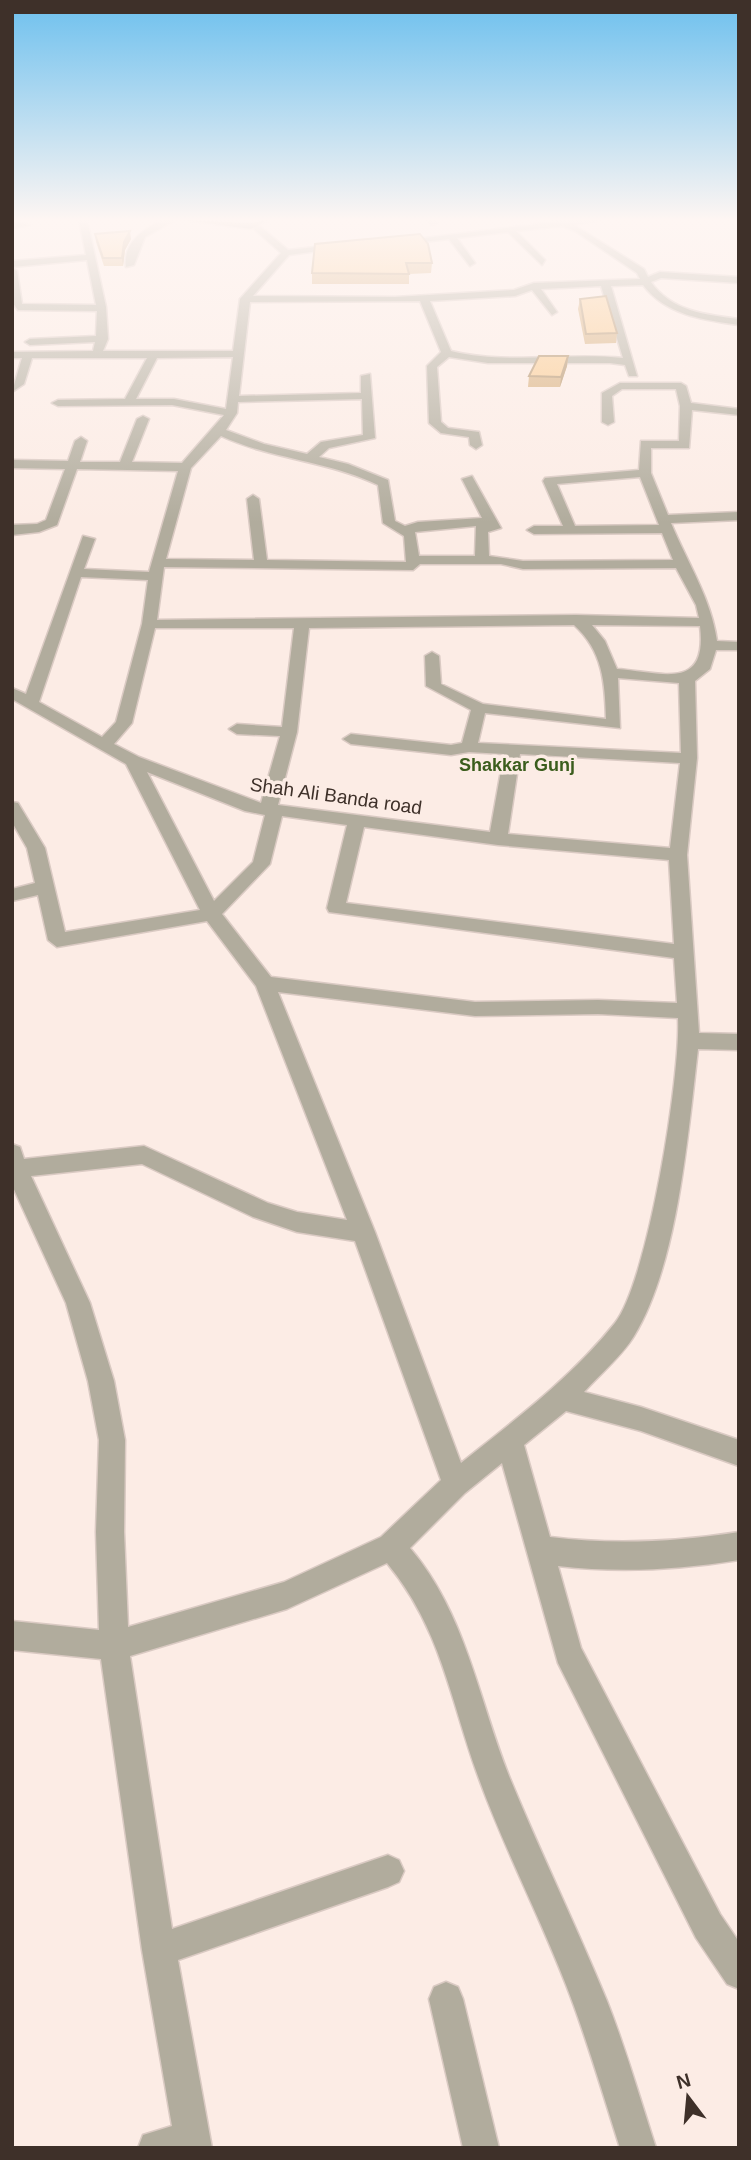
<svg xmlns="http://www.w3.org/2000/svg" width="751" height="2160" font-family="Helvetica,sans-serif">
	<rect width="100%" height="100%" fill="#fcece5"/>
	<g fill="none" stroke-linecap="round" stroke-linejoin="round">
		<g stroke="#dacac3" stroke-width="3">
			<g id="street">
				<path d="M79 220H87L106 307 108 339 103 351H233L240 299 281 253 253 228 256 223 288 250 343 244 347 247 289 255 253 296 395 297 514 290 534 283 640 279 637 273 575 231 562 226 516 231 545 260 542 265 508 232 457 238 475 263 470 266 449 239 396 245 392 242 570 220H600L574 225 644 269 648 277 660 272 739 277V283L661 278 651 282C671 311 706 315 739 319V325C703 320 666 315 643 285L611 286 637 376H629L625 365 610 363H488L449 357 437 367 441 422 448 428 479 432 482 445 476 449 470 445 469 437 441 433 429 423 427 366 441 352 420 301 250 302 239 396 361 393V376L370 374 375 438 329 448 319 457 348 464 388 480 395 521 405 526 418 522 482 518 462 479 472 476 501 528 488 532 489 556 523 561 673 560 662 533 534 534 527 530 534 526H563L543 481 545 478 639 470 641 441H679L680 406 676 389H622L612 396 614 422 608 425 602 422V393L620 383H681L686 386 691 403 739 409V415L692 410 689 448H651V473L668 515 739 512V520L671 523C687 562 711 598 717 641L739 642V650H716L710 669 695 681 697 758 687 855 699 1033 739 1034V1050L698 1049C688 1133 678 1264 634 1336 622 1356 600 1374 584 1392L641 1407 739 1440V1466L641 1431 566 1411 524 1445 550 1537C614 1545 675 1542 739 1532V1560C678 1570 619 1573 558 1566L581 1648 720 1914 739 1942V1989L727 1984 696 1938 558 1663 502 1463 465 1493 410 1548C466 1614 478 1698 509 1776 540 1852 576 1925 607 2001 626 2049 640 2099 656 2148H620C605 2101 591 2053 574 2006 546 1928 506 1854 478 1776 450 1699 441 1628 387 1563L287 1609 130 1656 172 1929 388 1855 399 1860 404 1871 399 1882 388 1887 178 1960 212 2148H138L143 2135 172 2126 142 1950 101 1659 12 1650V1621L99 1630 96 1532 99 1440 88 1381 66 1303 12 1185V1144L20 1147 24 1159 144 1146 268 1203 297 1212 347 1220 256 986 207 921 57 947 48 940 38 895 12 901V889L35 883 27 848 12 822V802L18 803 45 848 65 932 200 910 126 764 12 699V688L26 694 83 536 95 539 84 569 149 572 178 471 77 469 57 525 39 532 12 535V525L37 524 46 520 65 469 12 468V460L68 461 75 441 81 437 87 441 80 462H120L137 419 143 416 149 419 132 462 182 463 224 415 172 405 58 406 52 403 58 400 125 399 147 358H32L24 384 12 392 22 358H12V352L93 351 95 342 30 345 25 342 30 339 96 336 97 311 18 310 12 302V268L17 271 22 304 96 305 87 260 12 267V261L86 255ZM601 286 623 358C566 352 507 365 451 351L430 301 515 296 532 290 552 315 557 312 541 289ZM233 357 226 409 174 399H136L157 358ZM362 399 363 435 321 442 307 454 264 444 226 430 237 413 238 402ZM221 436C271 459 328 461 378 485L383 523 404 536 406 562 267 560 259 499 253 495 247 499 254 560 166 559 191 468ZM640 477 659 525 575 526 557 484ZM476 526 475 556H419L415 532ZM420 564H501L523 569 676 568 696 605 699 618 576 615 157 620 164 567 413 570ZM81 577 148 580 142 624 116 722 102 737 39 702ZM574 625C603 651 605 683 606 719L483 704 441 684 439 656 432 652 425 656 426 686 471 710 462 743 451 745 351 734 343 739 351 744 451 755 469 752 504 754 490 832 278 805 297 732 309 628ZM592 625 700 626C708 692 661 672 617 669L605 641ZM155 628H294L282 727 237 724 229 729 237 734 280 736 261 803 139 757 114 744 132 723ZM618 678 679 683 681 753 478 743 485 713 620 728ZM520 754 680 763 670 848 508 834ZM147 772 245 811 265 815 253 862 214 901ZM282 816 347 825 327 908 329 912 674 958 677 1003 598 1000 475 1002 271 977 222 914 270 864ZM364 827 498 845 669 860 674 944 346 903ZM278 992 475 1016 598 1014 678 1018C681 1075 648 1281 615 1323 571 1378 516 1419 461 1463L375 1232ZM142 1164 253 1217 297 1232 355 1241 441 1480 381 1537 284 1582 128 1627 124 1532 125 1440 114 1381 90 1303 31 1176Z"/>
				<path d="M163 220H175L145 237 134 265 126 267C123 243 143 229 163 220Z"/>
				<path d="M428 220H436L438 223 431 225Z"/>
				<path d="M12 222 30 225 12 228Z"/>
				<path d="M446 1982 458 1987 463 1999 499 2148H463L429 1999 434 1987Z"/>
			</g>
		</g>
		<g stroke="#dacac3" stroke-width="3">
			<path id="secondary" d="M184 220 250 223 268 220 251 229Z"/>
		</g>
		<use href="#street" fill="#b1ac9d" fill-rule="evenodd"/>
		<use href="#secondary" fill="#928b75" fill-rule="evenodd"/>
	</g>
	<g fill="#d6ac77">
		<path d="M95 234 131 239 125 250 123 266H104L96 242Z"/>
		<path d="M420 234 432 263 431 273 409 274V284H312V273Z"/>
		<path d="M580 299 617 333 616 343 585 344 578 309Z"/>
		<path d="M568 356 567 366 560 387H528L529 376Z"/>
	</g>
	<g fill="#ae8c61">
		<path d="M130 231 131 239 125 250 123 266 122 258 124 242Z"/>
		<path d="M568 356 567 366 560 387 561 377Z"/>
	</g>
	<g fill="#f9c88a" stroke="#ae8c61" stroke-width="2">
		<path d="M130 231 124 242 122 258H103L95 234Z"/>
		<path d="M420 234 428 244 432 263H406L409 274 312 273 315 244Z"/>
		<path d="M606 296 617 333 586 334 580 299Z"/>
		<path d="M539 356H568L561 377 529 376Z"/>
	</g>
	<linearGradient id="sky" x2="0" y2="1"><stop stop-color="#6dc0ee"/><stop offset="0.42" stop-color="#fef6f3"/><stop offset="1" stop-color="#fef6f3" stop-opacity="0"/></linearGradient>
	<rect width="751" height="523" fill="url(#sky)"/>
	<g text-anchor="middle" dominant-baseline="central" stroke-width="7" stroke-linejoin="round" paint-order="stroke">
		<g font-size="18" font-weight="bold" fill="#3b5d1d" stroke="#fcece5">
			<text x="517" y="765">Shakkar Gunj</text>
		</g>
		<g font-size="19" fill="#3e3029" stroke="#fcece5">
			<text transform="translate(336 796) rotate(8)">Shah Ali Banda road</text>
		</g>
	</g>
	<rect width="751" height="2160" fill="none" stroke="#3e3029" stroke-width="28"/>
	<g transform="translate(688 2097) rotate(344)" stroke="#fcece5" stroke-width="5" paint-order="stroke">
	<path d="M0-5L12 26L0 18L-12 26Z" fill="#3e3029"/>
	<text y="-10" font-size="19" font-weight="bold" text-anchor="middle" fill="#3e3029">N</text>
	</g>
</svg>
